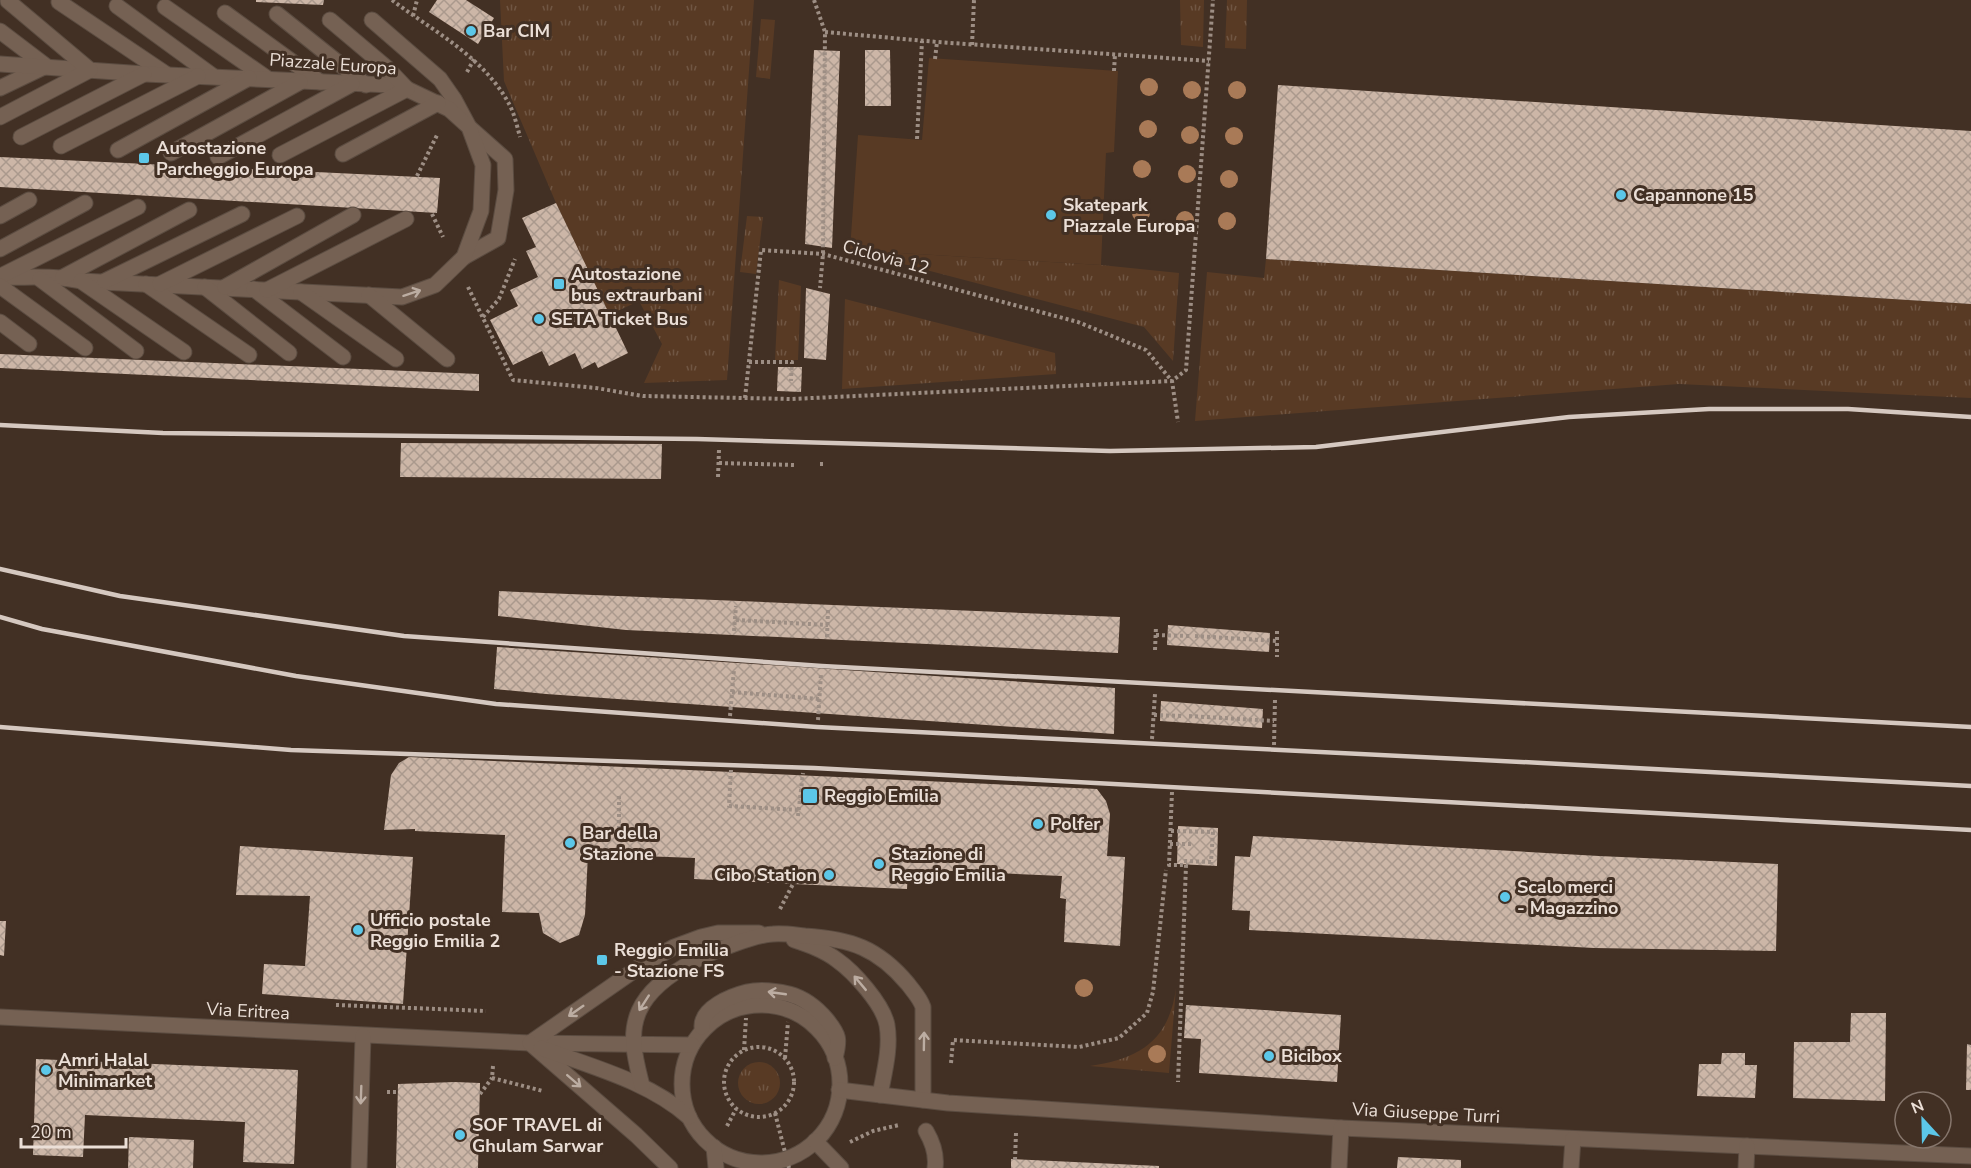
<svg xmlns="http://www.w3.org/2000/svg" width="1971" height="1168" font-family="'Nunito Sans',sans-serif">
	<defs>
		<pattern id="grass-tufts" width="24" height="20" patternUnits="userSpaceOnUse" patternTransform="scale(1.5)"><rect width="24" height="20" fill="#583a24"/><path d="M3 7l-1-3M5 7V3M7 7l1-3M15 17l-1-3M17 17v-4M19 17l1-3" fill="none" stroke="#705643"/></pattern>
		<pattern id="building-cross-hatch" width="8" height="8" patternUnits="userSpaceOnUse" patternTransform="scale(1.5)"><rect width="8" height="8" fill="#ccb6a7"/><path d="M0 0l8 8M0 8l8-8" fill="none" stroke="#aa998d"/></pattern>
	</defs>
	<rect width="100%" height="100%" fill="#423024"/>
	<g fill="url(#grass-tufts)">
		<path d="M500 0H754L727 380 644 383 662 344 639 301 609 315 556 203 504 81Z"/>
		<path d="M1180 0H1204L1203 47 1181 45Z"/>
		<path d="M1227 0H1247L1246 49 1225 48Z"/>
		<path d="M761 19 775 20 770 79 756 77Z"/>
		<path d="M747 216 763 217 756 274 740 272Z"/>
		<path d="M850 250 1101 265 1179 273 1173 361 1144 327Z"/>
		<path d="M1266 259 1971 304V398L1679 384 1195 421 1207 272 1264 278Z"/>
		<path d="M779 280 801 286 798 360H775Z"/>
		<path d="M845 299 1055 353 1056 374 842 389Z"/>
		<path d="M1176 988 1169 1073 1090 1066C1139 1059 1169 1041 1176 988Z"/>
		<circle cx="759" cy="1083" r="21"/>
	</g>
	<path fill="#583a24" d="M929 58 1118 71 1114 152 1106 153 1101 265 850 250 858 135 922 140Z"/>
	<g fill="url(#building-cross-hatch)">
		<path d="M256 0H324L323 5 256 2Z"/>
		<path d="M437 0H466L494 18 478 44 429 12Z"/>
		<path d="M814 50 840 51 832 248 805 244Z"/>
		<path d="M865 50H890L891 106H865Z"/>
		<path d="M1278 85 1971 131V304L1266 259Z"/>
		<path d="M0 157 440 178 437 213 0 187Z"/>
		<path d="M556 203 628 353 598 368 595 362 582 369 575 353 549 366 542 351 513 365 490 320 518 306 510 290 538 277 526 251 536 247 522 218Z"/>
		<path d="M806 288 830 294 826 360 804 358Z"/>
		<path d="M0 354 479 374V391L0 368Z"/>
		<path d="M778 367H802L801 392 777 391Z"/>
		<path d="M401 443 662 444 661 479 400 477Z"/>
		<path d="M499 591 1120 617 1118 653 626 630 498 616Z"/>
		<path d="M1168 625 1270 633 1269 652 1167 645Z"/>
		<path d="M497 647 1115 688 1114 734 546 694 494 689Z"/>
		<path d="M1161 701 1263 709 1262 728 1160 721Z"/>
		<path d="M409 757 1097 789 1106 801 1110 814 1107 856 1125 857 1120 946 1064 942 1066 899 1060 898 1062 876 908 869 907 889 793 884 694 879 695 858 588 854 585 915 579 935 560 943 543 933 539 913 502 912 505 835 415 831V829L384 830 391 775 399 763Z"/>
		<path d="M1178 826 1218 828 1217 866 1177 864Z"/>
		<path d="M1253 836 1599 856 1778 864 1776 951 1594 948 1249 930 1250 911 1232 910 1235 856 1250 857Z"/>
		<path d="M240 846 413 857 403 1004 262 994 264 964 305 966 310 896 236 895Z"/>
		<path d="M0 921H6L4 956 0 955Z"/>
		<path d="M1186 1005 1341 1015 1337 1082 1199 1073 1201 1039 1184 1038Z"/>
		<path d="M1851 1013H1886L1885 1101 1793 1098 1794 1042H1850Z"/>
		<path d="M1967 1044 1971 1045V1090H1966Z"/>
		<path d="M1722 1053H1745V1065H1757L1755 1098 1697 1096 1699 1064H1721Z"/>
		<path d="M36 1059 298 1070 294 1164 243 1162 245 1122 85 1115 83 1157 33 1155Z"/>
		<path d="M455 1082 480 1083 478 1168H396L398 1084Z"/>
		<path d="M129 1137 194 1140 193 1168H128Z"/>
		<path d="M1398 1157 1461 1160V1168H1397Z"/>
		<path d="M1011 1159 1159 1166V1168H1011Z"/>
	</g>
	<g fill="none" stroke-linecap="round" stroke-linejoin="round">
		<g stroke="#5b4c41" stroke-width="17">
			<g id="minor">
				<path d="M59 2 166 74"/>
				<path d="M117 6 213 76"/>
				<path d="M165 7 268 79"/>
				<path d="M225 13 320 82"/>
				<path d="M277 14 366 85"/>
				<path d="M372 20 440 79 454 99 469 127 505 159 506 190 498 238 464 257"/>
				<path d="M0 31 46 66 0 88"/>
				<path d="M0 64 145 74 391 85 407 89 449 109 469 127 483 165 481 211 464 257 435 285 402 297 81 281C55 275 27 278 0 277"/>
				<path d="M0 117 90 70 8 1"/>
				<path d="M21 137 144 74"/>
				<path d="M61 146 198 76"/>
				<path d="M118 150 249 78"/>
				<path d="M171 153 300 82"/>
				<path d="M343 154 438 103"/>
				<path d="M280 155 407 89 387 68 330 20"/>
				<path d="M218 157 352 84"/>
				<path d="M0 216 29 200"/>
				<path d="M0 249 85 203"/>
				<path d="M1 276 138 207"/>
				<path d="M63 277 189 210"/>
				<path d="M40 279 136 351"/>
				<path d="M81 281 184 352"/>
				<path d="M105 281 242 214"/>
				<path d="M146 284 249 355"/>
				<path d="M160 284 297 216"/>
				<path d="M0 286 85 348"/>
				<path d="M205 287 289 353"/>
				<path d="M225 287 353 215"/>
				<path d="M254 289 343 357"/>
				<path d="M267 290 406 219"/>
				<path d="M301 292 396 359"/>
				<path d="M369 295 447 359"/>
				<path d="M0 322 29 344"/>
				<path d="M794 940C809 945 824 950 837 960 854 972 883 1004 887 1025 891 1048 884 1073 880 1095"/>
				<circle cx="761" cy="1084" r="79"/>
				<path d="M0 1017 530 1043 692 1045"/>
				<path d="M702 1027C701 1008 731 996 747 992 760 989 776 991 789 994 804 998 817 1008 827 1020 839 1035 840 1039 835 1058"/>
				<path d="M530 1043 642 965 674 947 701 937 718 933H759"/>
				<path d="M530 1043 636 1135 670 1168"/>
				<path d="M541 1048C592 1067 648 1081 689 1117"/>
				<path d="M642 1086C636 1061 628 1036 639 1011 649 988 675 971 696 960 714 951 754 935 773 934 784 933 795 935 805 936 851 939 878 948 908 984 914 992 920 998 923 1007V1100"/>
				<path d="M839 1090 948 1103 1341 1128 1971 1156"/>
				<path d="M926 1131C933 1143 937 1154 935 1168"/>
				<path d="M815 1141 841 1168"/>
				<path d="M714 1147 716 1168"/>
				<path d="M359 1168 363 1036"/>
				<path d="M1339 1168 1341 1128"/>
				<path d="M1571 1168 1573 1139"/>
				<path d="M1746 1168 1747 1146"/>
			</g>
		</g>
		<g stroke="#9d8e84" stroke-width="4" stroke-dasharray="3 3" stroke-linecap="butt">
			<path d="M392 0C433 31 482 56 508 102 514 112 517 126 520 137"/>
			<path d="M814 0 825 32 823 254 820 288"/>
			<path d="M413 16 417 0"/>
			<path d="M825 32 937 42 1209 61"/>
			<path d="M972 45 974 0"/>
			<path d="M935 59 937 42"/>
			<path d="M1114 71 1115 54"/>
			<path d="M467 72 474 59"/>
			<path d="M917 139 922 41"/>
			<path d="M417 176 438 133"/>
			<path d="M432 214 443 237"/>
			<path d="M468 287 513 380 596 388 643 396 792 399 1172 381 1186 370 1213 0"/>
			<path d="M483 317 499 299 515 259"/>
			<path d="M749 362H792L791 381"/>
			<path d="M745 398 761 250 823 254 1078 322 1146 350 1172 381 1178 422"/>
			<path d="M719 463 794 465"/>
			<path d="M820 464H824"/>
			<path d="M718 477 719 450"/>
			<path d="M736 620 828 625"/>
			<path d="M734 631 736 606"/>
			<path d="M1277 631V657"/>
			<path d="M1156 635 1189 636"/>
			<path d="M1195 636 1276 641"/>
			<path d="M827 637 828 610"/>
			<path d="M1155 650 1156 626"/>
			<path d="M732 692 819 699"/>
			<path d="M1154 715 1184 716"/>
			<path d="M730 716 734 669"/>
			<path d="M1189 716 1274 721"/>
			<path d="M818 720 821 674"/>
			<path d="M1152 739 1155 694"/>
			<path d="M1274 745 1275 700"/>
			<path d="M731 770 729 806 799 810"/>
			<path d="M1172 792 1169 865H1186L1178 1082"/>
			<path d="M619 796V858"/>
			<path d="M798 816 803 773"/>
			<path d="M1171 831 1213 832 1211 862 1184 861"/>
			<path d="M1170 844H1194"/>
			<path d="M780 909 793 884"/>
			<path d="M336 1005 486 1011"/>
			<circle cx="759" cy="1082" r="35"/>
			<path d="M744 1050 746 1018"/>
			<path d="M785 1058 788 1022"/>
			<path d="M951 1063 953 1040 1079 1047 1119 1038 1147 1013 1153 992 1166 870"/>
			<path d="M493 1066 492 1078 543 1091"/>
			<path d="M387 1092H398"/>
			<path d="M480 1094 492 1078"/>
			<path d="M775 1113 789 1168"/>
			<path d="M727 1126 736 1109"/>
			<path d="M850 1142 873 1131 899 1125"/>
			<path d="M1015 1160 1016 1133"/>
		</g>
		<use href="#minor" stroke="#756153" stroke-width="15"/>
		<g stroke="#d5c8c0" stroke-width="4.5">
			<path d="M0 425 163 433 697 439 1110 451 1316 447 1569 417 1709 409H1848L1971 417"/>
			<path d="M0 569 120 596 404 636 822 666 1971 727"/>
			<path d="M0 617 42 629 296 676 496 704 817 727 1542 763 1971 786"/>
			<path d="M0 727 291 750 814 768 1971 830"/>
		</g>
	</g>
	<g fill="#a97a57">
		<circle cx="1149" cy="87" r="9"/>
		<circle cx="1192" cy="90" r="9"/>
		<circle cx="1237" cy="90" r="9"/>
		<circle cx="1148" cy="129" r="9"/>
		<circle cx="1190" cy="135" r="9"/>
		<circle cx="1234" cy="136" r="9"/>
		<circle cx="1142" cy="169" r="9"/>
		<circle cx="1187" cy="174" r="9"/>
		<circle cx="1229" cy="179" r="9"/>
		<circle cx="1141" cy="213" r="9"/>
		<circle cx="1185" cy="220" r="9"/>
		<circle cx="1227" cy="221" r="9"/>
		<circle cx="1084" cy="988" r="9"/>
		<circle cx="1157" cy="1054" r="9"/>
	</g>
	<defs><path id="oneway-shaft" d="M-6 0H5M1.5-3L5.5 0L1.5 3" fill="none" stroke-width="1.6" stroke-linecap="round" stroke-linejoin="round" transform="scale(1.5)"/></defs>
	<g stroke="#bcada2">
		<use href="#oneway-shaft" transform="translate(412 293) rotate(-18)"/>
		<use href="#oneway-shaft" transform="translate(860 983) rotate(-130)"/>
		<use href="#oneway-shaft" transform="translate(777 993) rotate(-172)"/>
		<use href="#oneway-shaft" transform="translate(644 1003) rotate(123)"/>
		<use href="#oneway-shaft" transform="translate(576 1011) rotate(145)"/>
		<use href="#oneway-shaft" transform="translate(924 1041) rotate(-89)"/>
		<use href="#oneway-shaft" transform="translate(574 1081) rotate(41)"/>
		<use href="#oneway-shaft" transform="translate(361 1095) rotate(92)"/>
	</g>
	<g fill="#5cc7e8" stroke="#423024" stroke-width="2">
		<circle cx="471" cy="31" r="6"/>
		<rect x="138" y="152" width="12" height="12" rx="3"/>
		<circle cx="1621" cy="195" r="6"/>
		<circle cx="1051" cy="215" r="6"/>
		<rect x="553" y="278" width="12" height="12" rx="3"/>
		<circle cx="539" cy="319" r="6"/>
		<rect x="802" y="788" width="16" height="16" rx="3"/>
		<circle cx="1038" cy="824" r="6"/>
		<circle cx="570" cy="843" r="6"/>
		<circle cx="879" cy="864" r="6"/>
		<circle cx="829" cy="875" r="6"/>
		<circle cx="1505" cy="897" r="6"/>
		<circle cx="358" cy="930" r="6"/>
		<rect x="596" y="954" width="12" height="12" rx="3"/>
		<circle cx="1269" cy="1056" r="6"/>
		<circle cx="46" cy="1070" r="6"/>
		<circle cx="460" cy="1135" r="6"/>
	</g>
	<g text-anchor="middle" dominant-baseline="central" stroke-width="6" stroke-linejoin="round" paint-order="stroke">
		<g font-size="18" font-weight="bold" fill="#ebdfd7" stroke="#423024" text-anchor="start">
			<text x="483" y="31">Bar CIM</text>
			<text x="156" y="148">Autostazione<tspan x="156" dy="21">Parcheggio Europa</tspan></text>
			<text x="1633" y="195">Capannone 15</text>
			<text x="1063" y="205">Skatepark<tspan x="1063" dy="21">Piazzale Europa</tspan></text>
			<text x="571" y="274">Autostazione<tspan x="571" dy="21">bus extraurbani</tspan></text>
			<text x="551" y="319">SETA Ticket Bus</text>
			<text x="824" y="796">Reggio Emilia</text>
			<text x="1050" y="824">Polfer</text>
			<text x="582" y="833">Bar della<tspan x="582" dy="21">Stazione</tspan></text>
			<text x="891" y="854">Stazione di<tspan x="891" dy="21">Reggio Emilia</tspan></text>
			<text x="817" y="875" text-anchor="end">Cibo Station</text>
			<text x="1517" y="887">Scalo merci<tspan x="1517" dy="21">- Magazzino</tspan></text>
			<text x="370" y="920">Ufficio postale<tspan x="370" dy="21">Reggio Emilia 2</tspan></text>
			<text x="614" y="950">Reggio Emilia<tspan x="614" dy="21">- Stazione FS</tspan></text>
			<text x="1281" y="1056">Bicibox</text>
			<text x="58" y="1060">Amri Halal<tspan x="58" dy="21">Minimarket</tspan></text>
			<text x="472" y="1125">SOF TRAVEL di<tspan x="472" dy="21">Ghulam Sarwar</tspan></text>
		</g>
		<g font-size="18" fill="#ebdfd7" stroke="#423024">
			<text transform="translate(333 64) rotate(4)">Piazzale Europa</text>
			<text transform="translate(886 257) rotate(15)">Ciclovia 12</text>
			<text transform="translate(248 1011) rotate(3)">Via Eritrea</text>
			<text transform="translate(1426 1113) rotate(3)">Via Giuseppe Turri</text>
		</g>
	</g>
	<g transform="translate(1923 1120) rotate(338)"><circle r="28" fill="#423024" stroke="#86766c" stroke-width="1.5"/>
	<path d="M0-4.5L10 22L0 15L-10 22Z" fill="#5cc7e8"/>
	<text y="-9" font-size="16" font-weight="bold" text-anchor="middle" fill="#ebdfd7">N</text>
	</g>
	<path d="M21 1138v9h105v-9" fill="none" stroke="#ebdfd7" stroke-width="3"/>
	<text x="30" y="1138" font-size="18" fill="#ebdfd7" stroke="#423024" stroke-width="4.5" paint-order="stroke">20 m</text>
</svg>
